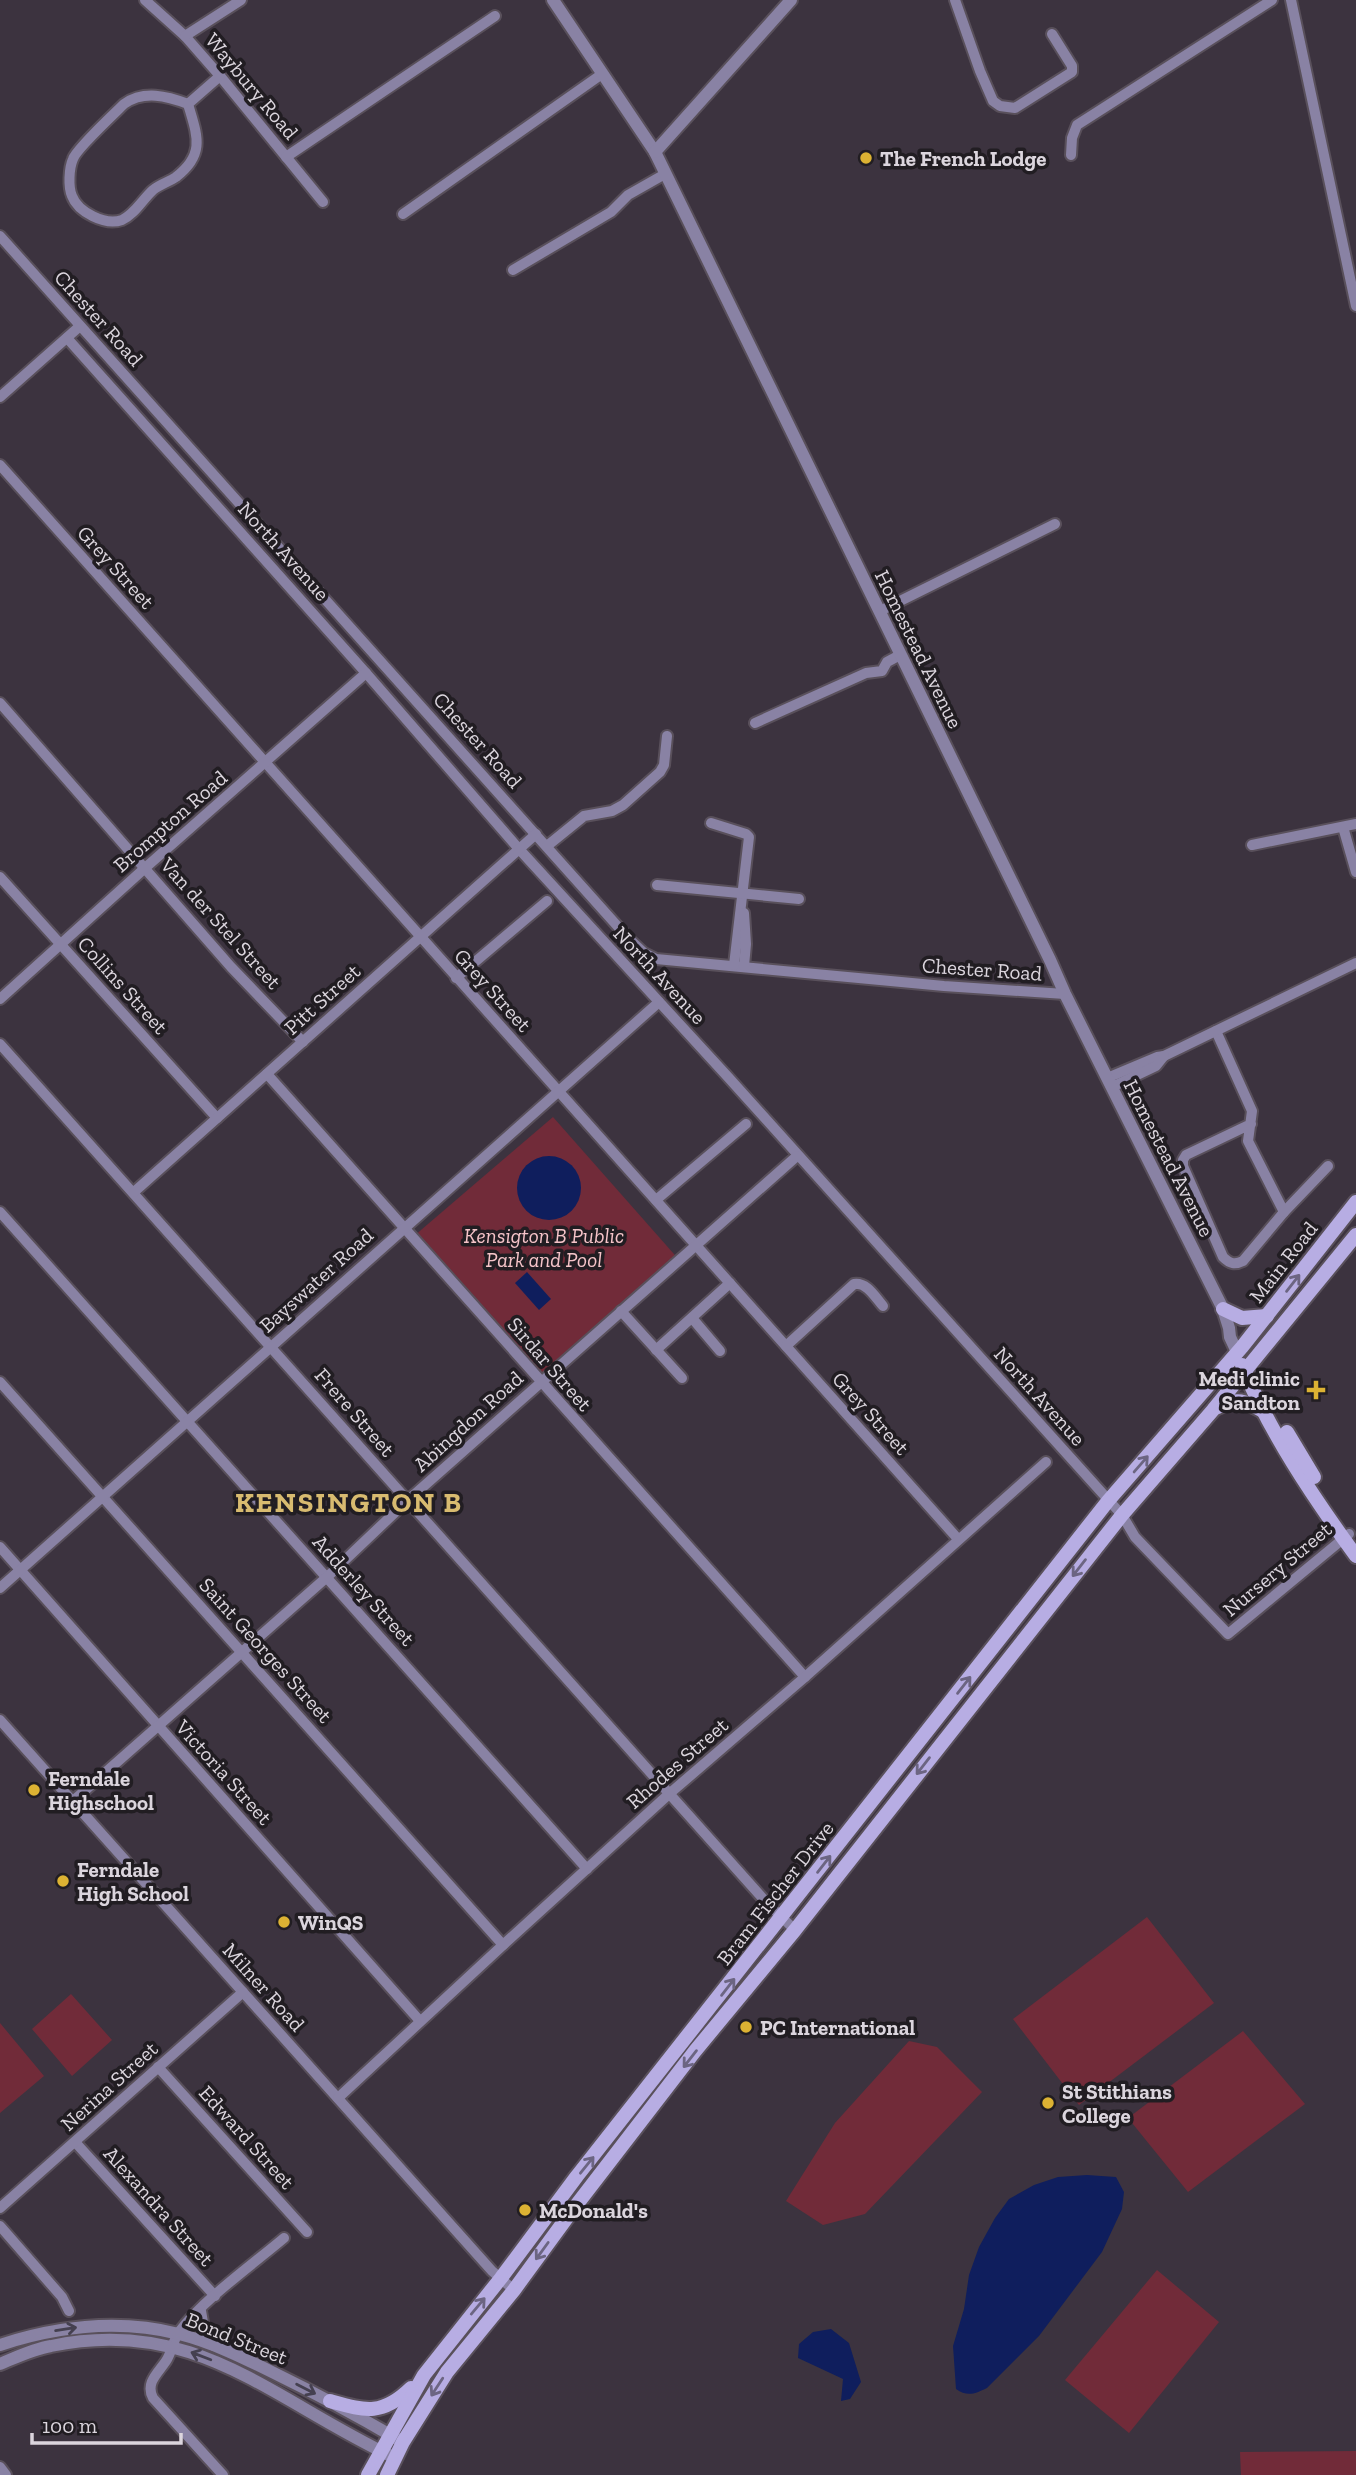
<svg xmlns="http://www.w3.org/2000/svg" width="1356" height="2475" font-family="'Zilla Slab',serif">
	<rect width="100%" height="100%" fill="#3c333f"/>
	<g fill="#712b39">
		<path d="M553 1117 681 1262 541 1388 414 1236Z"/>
		<path d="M1147 1917 1214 2003 1079 2105 1013 2019Z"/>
		<path d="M71 1994 112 2040 72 2076 32 2029Z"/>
		<path d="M0 2023 44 2076 0 2113Z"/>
		<path d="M1243 2031 1305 2104 1188 2192 1128 2118Z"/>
		<path d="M909 2041 937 2047 982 2092 865 2214 823 2225 786 2201 835 2123Z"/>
		<path d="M1157 2270 1219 2322 1129 2433 1065 2380Z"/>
		<path d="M1356 2451V2475H1241L1240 2452Z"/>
	</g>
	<g fill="#0f1e5d">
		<circle cx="549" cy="1188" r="32"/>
		<path d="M527 1272 551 1299 539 1310 515 1283Z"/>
		<path d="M1087 2175 1116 2177 1124 2192 1122 2209 1102 2252 1039 2336 987 2388C975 2394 967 2397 956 2389L953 2346 964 2309 969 2275 979 2247 995 2218 1009 2199 1034 2185 1058 2177Z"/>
		<path d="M831 2329 849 2343 861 2382 850 2399 841 2401 843 2379 798 2358 799 2344 813 2332Z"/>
	</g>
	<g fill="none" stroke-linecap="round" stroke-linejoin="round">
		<g stroke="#59505b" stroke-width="14">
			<g id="minor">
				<path d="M145 0 185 36 220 76 323 202"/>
				<path d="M955 0 980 71 993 101 1000 106 1015 108 1072 72V66L1052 34"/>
				<path d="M1291 0 1356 306"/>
				<path d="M185 36 241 0"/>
				<path d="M188 104C167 96 144 90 124 104 115 113 76 149 73 159 69 168 68 187 72 196 78 212 105 226 122 220 135 214 142 200 153 190 160 184 169 182 176 177 206 154 197 135 188 104L220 76"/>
				<path d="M1071 155 1072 138 1077 125 1272 0"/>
				<path d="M286 157 495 16"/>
				<path d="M403 214 602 74"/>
				<path d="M0 236 629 939 644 953 656 959 944 986 1065 994"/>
				<path d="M513 270 611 212 628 195 665 174"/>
				<path d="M67 338 366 673 519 849 728 1077 1122 1515 1135 1537 1228 1634 1349 1534"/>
				<path d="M0 397 80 326"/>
				<path d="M0 465 958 1539"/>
				<path d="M880 611 1055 524"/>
				<path d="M0 703 231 967 303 1042"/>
				<path d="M755 723 866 673 882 671 887 662 900 655"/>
				<path d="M711 823 746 834 749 837 734 965"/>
				<path d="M1343 827 1356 872"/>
				<path d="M1252 845 1356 824"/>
				<path d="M547 846 584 816 612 811 623 805 660 772 664 765 667 736"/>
				<path d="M0 877 217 1118"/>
				<path d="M657 885 799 899"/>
				<path d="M744 913 746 944 744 966"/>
				<path d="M456 978 547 901"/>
				<path d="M0 999 145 868 366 673"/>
				<path d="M1216 1031 1252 1111 1248 1141 1284 1212 1243 1261C1235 1265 1230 1264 1223 1257L1183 1166V1160L1186 1155 1251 1124"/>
				<path d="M0 1044 766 1902 795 1930"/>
				<path d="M267 1074 805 1677"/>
				<path d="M1107 1078 1157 1057 1164 1056 1356 963"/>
				<path d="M1112 1087 1156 1066 1164 1056"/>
				<path d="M134 1192 536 834"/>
				<path d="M656 1200 746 1124"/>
				<path d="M0 1212 587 1869"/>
				<path d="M1284 1212 1328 1166"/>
				<path d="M621 1311 682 1378"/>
				<path d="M692 1318 720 1351"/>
				<path d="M786 1346 854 1284C867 1282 875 1297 883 1306"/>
				<path d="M656 1350 730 1283"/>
				<path d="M0 1382 503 1945"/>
				<path d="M0 1547 420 2021"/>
				<path d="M0 1588 659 1002"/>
				<path d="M0 1720 492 2271 514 2290"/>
				<path d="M73 1801 327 1577 407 1501 797 1156"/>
				<path d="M158 2067 307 2232"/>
				<path d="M338 2098 503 1945 669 1794 805 1677 1046 1462"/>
				<path d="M75 2142 215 2296"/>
				<path d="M0 2208 243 1992"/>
				<path d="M0 2226 62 2297 69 2311"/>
				<path d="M0 2467 6 2475"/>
				<path d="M223 2475 153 2398C145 2383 158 2373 166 2361 172 2352 173 2340 179 2332 204 2299 252 2265 284 2238"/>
			</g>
		</g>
		<g stroke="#59505b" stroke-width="16">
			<g id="tertiary">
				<path d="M553 0 655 152 1050 960 1065 994 1223 1309 1229 1328 1230 1337 1237 1352"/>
				<path d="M655 152 791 0"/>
				<path d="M200 2311 204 2334 214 2345"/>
				<path d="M0 2345C58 2326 119 2319 179 2334 211 2342 242 2357 272 2372 315 2393 358 2416 399 2440"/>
				<path d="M0 2364C17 2357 33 2349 51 2346 194 2316 270 2398 389 2455"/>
			</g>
		</g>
		<g stroke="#59505b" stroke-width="18">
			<g id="secondary">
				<path d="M1223 1309 1242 1318 1267 1316"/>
				<path d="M1242 1365C1270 1433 1313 1497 1356 1556"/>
				<path d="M1218 1407C1236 1397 1246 1401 1263 1411"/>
				<path d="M1287 1432 1314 1477"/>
				<path d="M330 2401C366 2411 382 2416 411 2388"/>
				<path d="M368 2475 424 2375 501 2278 577 2176 1108 1501 1242 1347 1356 1202"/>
				<path d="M387 2475 403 2442 447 2372 514 2290 571 2212 695 2051 795 1930 1122 1515 1213 1410 1356 1235"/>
			</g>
		</g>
		<use href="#minor" stroke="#8982a4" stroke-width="10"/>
		<use href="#tertiary" stroke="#8982a4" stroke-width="12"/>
		<use href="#secondary" stroke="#b7ade3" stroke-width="14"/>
	</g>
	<defs><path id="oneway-shaft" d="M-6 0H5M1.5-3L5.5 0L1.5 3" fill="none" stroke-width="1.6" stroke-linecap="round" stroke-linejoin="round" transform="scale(1.75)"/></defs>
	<g stroke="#6c6582">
		<use href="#oneway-shaft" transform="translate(1293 1283) rotate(-52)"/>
		<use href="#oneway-shaft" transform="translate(1141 1464) rotate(-49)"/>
		<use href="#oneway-shaft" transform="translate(1079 1568) rotate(128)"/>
		<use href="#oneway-shaft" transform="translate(964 1685) rotate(-52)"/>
		<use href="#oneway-shaft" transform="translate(923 1766) rotate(128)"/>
		<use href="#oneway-shaft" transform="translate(824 1864) rotate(-52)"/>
		<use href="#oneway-shaft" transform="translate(728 1987) rotate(-52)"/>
		<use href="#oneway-shaft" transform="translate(690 2059) rotate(128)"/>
		<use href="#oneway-shaft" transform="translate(587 2165) rotate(-51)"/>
		<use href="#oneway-shaft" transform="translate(542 2251) rotate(126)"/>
		<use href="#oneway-shaft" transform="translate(478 2306) rotate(-50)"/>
		<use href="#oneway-shaft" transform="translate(437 2387) rotate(123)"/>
	</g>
	<g stroke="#454050">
		<use href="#oneway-shaft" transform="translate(66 2329) rotate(-9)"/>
		<use href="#oneway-shaft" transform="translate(201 2356) rotate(-159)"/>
		<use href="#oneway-shaft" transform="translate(306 2389) rotate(27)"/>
	</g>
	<g fill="#dcb233" stroke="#211d22" stroke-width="2.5">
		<circle cx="866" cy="158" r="7"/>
		<path d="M1312.5 1379.5h7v7h7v7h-7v7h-7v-7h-7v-7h7z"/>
		<circle cx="34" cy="1790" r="7"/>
		<circle cx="63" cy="1881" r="7"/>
		<circle cx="284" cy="1922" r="7"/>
		<circle cx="746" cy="2027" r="7"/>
		<circle cx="1048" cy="2103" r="7"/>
		<circle cx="525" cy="2210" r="7"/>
	</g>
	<g text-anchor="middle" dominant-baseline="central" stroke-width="7" stroke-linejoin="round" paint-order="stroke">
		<g font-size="21" fill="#dbd5dd" stroke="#211d22">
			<text transform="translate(252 86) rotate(50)">Waybury Road</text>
			<text transform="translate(99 318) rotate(48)">Chester Road</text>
			<text transform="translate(284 551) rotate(48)">North Avenue</text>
			<text transform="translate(116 567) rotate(48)">Grey Street</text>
			<text transform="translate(919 649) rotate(64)">Homestead Avenue</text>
			<text transform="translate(478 740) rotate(48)">Chester Road</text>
			<text transform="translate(170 821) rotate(-41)">Brompton Road</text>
			<text transform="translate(221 923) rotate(48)">Van der Stel Street</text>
			<text transform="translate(982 969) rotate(4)">Chester Road</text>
			<text transform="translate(660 975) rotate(47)">North Avenue</text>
			<text transform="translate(123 985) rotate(48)">Collins Street</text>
			<text transform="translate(493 990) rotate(48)">Grey Street</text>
			<text transform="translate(322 999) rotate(-42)">Pitt Street</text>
			<text transform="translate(1169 1158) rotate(63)">Homestead Avenue</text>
			<text transform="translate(1283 1262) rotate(-52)">Main Road</text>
			<text transform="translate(316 1280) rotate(-42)">Bayswater Road</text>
			<text transform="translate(550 1364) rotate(49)">Sirdar Street</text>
			<text transform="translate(1040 1396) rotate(48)">North Avenue</text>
			<text transform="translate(355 1412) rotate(49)">Frere Street</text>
			<text transform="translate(871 1413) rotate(48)">Grey Street</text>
			<text transform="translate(468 1421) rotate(-42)">Abingdon Road</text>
			<text transform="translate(1277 1569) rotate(-40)">Nursery Street</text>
			<text transform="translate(364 1590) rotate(48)">Adderley Street</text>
			<text transform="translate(266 1650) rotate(48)">Saint Georges Street</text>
			<text transform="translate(677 1763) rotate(-41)">Rhodes Street</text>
			<text transform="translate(224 1772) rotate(48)">Victoria Street</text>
			<text transform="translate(775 1893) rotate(-52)">Bram Fischer Drive</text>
			<text transform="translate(264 1987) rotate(48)">Milner Road</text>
			<text transform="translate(109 2086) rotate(-42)">Nerina Street</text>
			<text transform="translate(247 2137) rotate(48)">Edward Street</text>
			<text transform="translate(159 2206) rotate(48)">Alexandra Street</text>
			<text transform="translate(237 2338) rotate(22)">Bond Street</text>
		</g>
		<g font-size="21" font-weight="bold" fill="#dbd5dd" stroke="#211d22" text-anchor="start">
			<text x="880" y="158">The French Lodge</text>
			<text x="1300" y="1378" text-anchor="end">Medi clinic<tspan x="1300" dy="24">Sandton</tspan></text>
			<text x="48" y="1778">Ferndale<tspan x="48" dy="24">Highschool</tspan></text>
			<text x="77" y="1869">Ferndale<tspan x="77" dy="24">High School</tspan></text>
			<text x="298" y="1922">WinQS</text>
			<text x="760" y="2027">PC International</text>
			<text x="1062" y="2091">St Stithians<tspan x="1062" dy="24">College</tspan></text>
			<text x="539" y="2210">McDonald's</text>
		</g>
		<g font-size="21" font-style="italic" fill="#f6c4c9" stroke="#211d22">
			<text x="544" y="1235">Kensigton B Public<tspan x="544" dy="24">Park and Pool</tspan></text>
		</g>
		<g font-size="28" font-weight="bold" letter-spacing="2" fill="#d8bb70" stroke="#211d22">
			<text x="349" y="1502">KENSINGTON B</text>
		</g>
	</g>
	<path d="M32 2433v10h149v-10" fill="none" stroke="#dbd5dd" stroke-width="3.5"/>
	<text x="42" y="2433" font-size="21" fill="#dbd5dd" stroke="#211d22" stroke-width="5" paint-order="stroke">100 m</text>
</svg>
